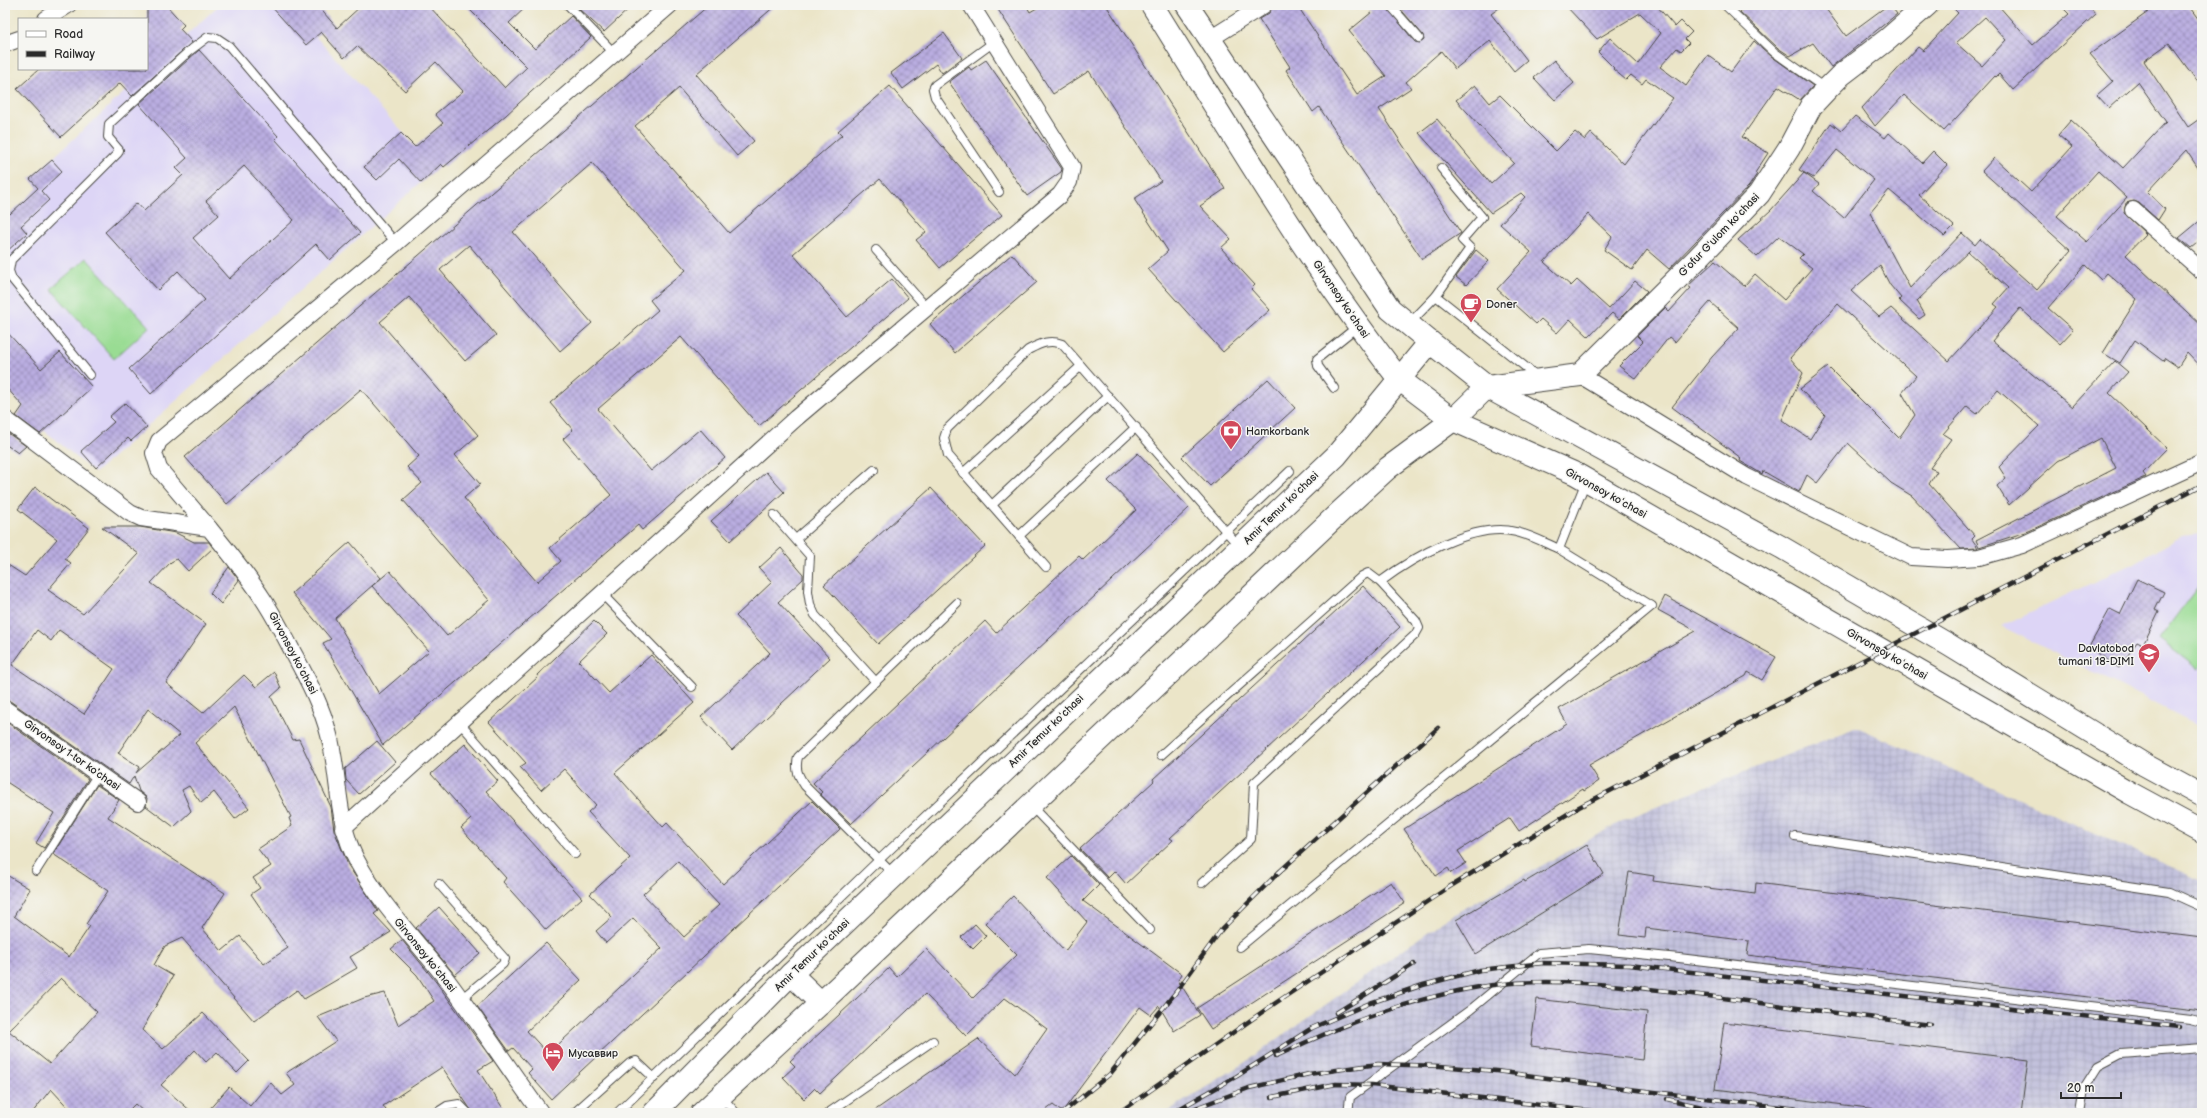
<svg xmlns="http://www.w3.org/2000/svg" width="2207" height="1118" font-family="'Balsamiq Sans',sans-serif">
	<defs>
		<pattern id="industrial-grid" width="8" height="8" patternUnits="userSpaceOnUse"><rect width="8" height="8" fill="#c2c1dc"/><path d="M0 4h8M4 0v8" fill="none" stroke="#a7a6bd"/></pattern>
		<pattern id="building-cross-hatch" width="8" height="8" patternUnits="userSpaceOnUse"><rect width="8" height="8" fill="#baade1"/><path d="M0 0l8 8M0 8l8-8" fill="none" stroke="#978db7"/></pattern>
	</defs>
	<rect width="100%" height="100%" fill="#f6f6f2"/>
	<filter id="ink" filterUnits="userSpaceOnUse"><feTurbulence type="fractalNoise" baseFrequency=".025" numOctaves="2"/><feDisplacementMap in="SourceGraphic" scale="8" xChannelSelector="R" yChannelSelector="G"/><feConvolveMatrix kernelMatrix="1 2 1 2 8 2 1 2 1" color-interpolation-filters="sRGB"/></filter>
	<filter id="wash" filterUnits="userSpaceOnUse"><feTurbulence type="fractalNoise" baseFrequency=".012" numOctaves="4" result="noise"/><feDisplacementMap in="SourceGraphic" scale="16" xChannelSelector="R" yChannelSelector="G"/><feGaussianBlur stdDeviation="0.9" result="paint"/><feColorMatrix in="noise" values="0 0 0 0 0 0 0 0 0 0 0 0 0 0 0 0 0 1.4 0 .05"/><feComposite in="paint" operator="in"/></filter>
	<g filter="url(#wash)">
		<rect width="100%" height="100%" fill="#ebe5c8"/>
		<g fill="#ddd5f6">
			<path d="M219 5H296L321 32 316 37 436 169 95 473 44 430 5 386V218L38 188 30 179Z"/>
			<path d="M2202 534V727L2001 626 2138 561 2182 536Z"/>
		</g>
		<path fill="url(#industrial-grid)" d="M1857 727 2202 881V1113H1165L1244 1063 1447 918 1626 819Z"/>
		<g fill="#99dc93" stroke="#62845f">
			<path d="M86 258 149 327 114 359 51 289Z"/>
			<path d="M2202 581V664L2198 669 2159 639Z"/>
		</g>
		<g id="blocks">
			<g fill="url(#building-cross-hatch)" fill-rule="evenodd">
				<path d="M147 5H166L184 25 180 29 192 42 132 96 120 83 61 137 17 89 39 69H147Z"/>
				<path d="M270 5H317L337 28 362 5H428L505 88 527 67 465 5H528L509 23 535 49 571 16 591 37 506 115 444 167 441 164 421 183 399 159 377 180 364 167 401 133 415 147 443 123 435 114 463 91 436 62 405 91 357 46 344 58 321 32 306 45Z"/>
				<path d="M583 5H633L604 32 579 9Z"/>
				<path d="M709 5H776L696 74 754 141 737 156 679 88 635 126 729 233 842 135 838 131 890 86 1002 215 940 268 916 240 926 232 880 179 793 254 847 317 892 279 908 298 759 426 681 337 598 409 651 471 700 429 725 458 642 530 638 525 383 745 323 643 331 639 292 593 350 542 381 578 335 618 379 694 429 651 372 586 390 571 447 636 489 600 403 500 422 483 407 467 419 456 361 389 227 504 185 457ZM592 163 686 270 650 300 658 310 550 403 573 430 563 439 611 495 550 548 561 561 537 582 464 498 480 484 455 455 478 435 380 322 409 297 465 361 496 335 440 270 469 245 560 351 592 323 513 232Z"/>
				<path d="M995 5H1026L1030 12 1042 5H1106L1225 189 1200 206 1231 239 1221 248 1255 285 1251 289 1270 310 1223 352 1148 269 1168 251 1134 199 1161 181 1089 71 1053 94Z"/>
				<path d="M1273 5H1297L1357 95 1386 76 1349 31 1372 12 1366 5H1385L1415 42 1420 43 1424 40 1423 35 1397 5H1503L1491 14 1527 60 1514 71 1490 41 1455 69 1441 51 1406 82 1411 88 1379 109 1461 233 1422 259 1319 107 1313 112 1286 70 1290 67 1259 19 1269 13Z"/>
				<path d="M1565 5H1656L1675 27 1681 21 1692 32 1685 39 1689 43 1681 51 1677 48 1660 67 1686 86 1708 55 1731 72 1754 41 1771 56 1813 86 1800 100 1778 86 1742 137 1768 153 1755 173 1757 174 1749 186 1669 269 1647 250 1632 270 1604 250 1612 237 1588 214 1544 262 1571 286 1577 280 1609 309 1635 281 1647 291 1619 319 1612 313 1589 337 1570 319 1557 333 1541 319 1536 324 1497 289 1531 252 1500 224 1525 197 1521 193 1491 213 1419 133 1437 119 1491 184 1514 163 1456 100 1475 85 1490 103 1500 95 1556 151 1575 132 1585 140 1591 133 1624 164 1673 98 1646 79 1642 84 1631 75 1626 80 1613 69 1614 68 1598 52 1610 38 1638 64 1661 33 1640 13 1597 39Z"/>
				<path d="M1745 5H1823L1846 36 1888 5H1890L1897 14 1831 67 1813 43 1790 56 1778 48 1740 12Z"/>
				<path d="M1950 5H1998L2033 45 2069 14 2060 5H2088L2096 14 2013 90 1999 74 1996 77 1995 76 1944 131 1904 95 1875 126 1862 108 1918 47 1923 51 1958 13ZM1985 17 2006 40 1982 66 1956 43Z"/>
				<path d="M2143 5H2188L2202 24V88L2169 43 2144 61 2188 127 2202 117V174L2186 150 2147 192 2165 209 2158 220 2139 203 2134 201 2126 203 2124 213 2146 234 2126 255 2202 326V369L2187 353 2178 367 2165 358 2163 361 2135 340 2120 363 2103 353 2137 299 2107 273 2101 280 2085 265 2048 308 2073 330 2060 344 2020 308 1992 341 2072 407 2115 361 2128 372 2109 393 2167 448 2143 473 2146 477 2029 531 1979 547 1976 540 2116 468 2101 438 2058 461 2009 505 1997 486 2006 478 1999 467 2039 426 1998 390 1977 414 1967 406 1943 434 1951 439 1930 468 1937 471 1929 484 1975 536 1972 539 1978 548 1961 549 1912 496 1891 483 1848 443 1817 483 1807 475 1799 492 1763 471 1762 474 1740 461 1741 458 1672 407 1712 357 1739 328 1710 302 1675 342 1669 337 1636 379 1619 366 1643 342 1637 336 1665 308 1669 312 1691 288 1688 286 1715 261 1744 286 1755 274 1784 300 1812 268 1799 258 1803 254 1779 236 1757 257 1738 240 1771 210 1804 173 1819 184 1813 191 1844 218 1874 180 1837 150 1814 178 1799 170 1831 123 1841 131 1855 116 1885 138 1889 133 1922 163 1933 151 1947 165 1919 195 1954 226 1944 236 1889 190 1870 213 1910 288 1962 233 1975 245 1980 239 2037 290 2071 251 1982 171 1994 158 2031 192 2072 147 2058 135 2071 120 2123 168 2166 122 2138 82 2109 108 2097 95 2113 81 2090 54 2148 12ZM2098 171 2127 198 2087 242 2057 216ZM1970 250 1968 252 2008 288 1994 304 1998 307 1949 361 1891 308 1879 317 1851 291 1880 266 1890 285 1901 298 1899 300 1919 319 1925 315 1917 301ZM1838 304 1916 376 1902 393 1915 415 1899 438 1828 367 1800 389 1825 415 1810 439 1782 420 1803 373 1790 358Z"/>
				<path d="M944 33 962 58 942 73 936 64 903 89 891 73Z"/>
				<path d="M199 50 278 136 275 139 360 233 330 260 316 244 151 394 129 369 205 300 178 271 158 290 105 232 137 203 144 211 183 175 176 168 187 158 139 104ZM244 166 294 220 229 279 193 238 219 215 206 201Z"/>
				<path d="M986 60 1062 169 1061 172 1027 196 949 82 969 67 971 70Z"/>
				<path d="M1554 60 1574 83 1555 100 1534 78Z"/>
				<path d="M52 160 62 171 41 191 49 200 21 226 27 233 5 253V208L10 214 38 188 30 179Z"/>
				<path d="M2202 219V239L2191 248 2179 238Z"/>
				<path d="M1476 250 1489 261 1466 285 1456 277Z"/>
				<path d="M1012 254 1037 282 955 353 930 324Z"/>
				<path d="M5 330 41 369 60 352 92 387 40 434 16 416 23 406 5 386Z"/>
				<path d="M1268 379 1295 408 1210 486 1182 457Z"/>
				<path d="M125 403 147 427 131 441 128 438 96 468 81 451 114 422 109 417Z"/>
				<path d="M5 431 26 446 18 453 5 444Z"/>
				<path d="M1138 453 1189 508 851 824 848 821 820 794 822 792 813 783 985 621 996 633 1079 556 1083 560 1136 510 1108 481Z"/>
				<path d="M766 472 784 492 730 541 711 521Z"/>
				<path d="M35 487 89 528 65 559 71 563 48 590 83 614 139 554 102 527H140L176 533 194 542H209L213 548 188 571 177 559 171 562 151 583 206 624 166 683 203 713 244 675 256 687 274 672 281 688 271 697 293 740 299 739 331 807 334 830 348 865 378 911 374 914 391 932 350 957 357 968 304 999 297 990 254 1021 182 938 165 946 154 965 173 976 142 1030 163 1049 203 1013 249 1061 237 1073 217 1052 206 1062 195 1050 161 1085 193 1113H145L135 1104 126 1113H73L51 1089 32 1113H5V874L30 889 14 916 69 957 90 926 86 924 108 891 53 854 97 785 119 800 108 817 225 893 202 928 222 951 240 936 264 964 288 948 251 894 260 888 253 878 271 866 258 849 292 826 289 818 291 817 234 707 195 743 249 808 235 819 214 792 201 803 189 786 182 790 191 811 174 827 146 806 147 798 139 791 134 776 129 784 10 701 5 700V563L25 576 57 539 18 509ZM37 630 51 641 59 630 114 669 84 714 12 665ZM148 709 180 735 136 773 140 767 118 753ZM61 978 97 1012 50 1064 9 1031Z"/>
				<path d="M931 488 985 546 878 644 824 585Z"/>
				<path d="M781 548 803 574V579L778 602 830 658 732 750 701 717 770 653 736 616 772 582 759 568Z"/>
				<path d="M229 567 239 580 221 604 210 593Z"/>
				<path d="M2137 579 2164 592 2155 610 2159 612 2143 645 2137 642 2119 668 2089 647 2110 609 2120 614Z"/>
				<path d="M1363 586 1400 627 1170 838 1173 840 1126 884 1115 871 1108 878 1080 849 1154 781 1153 779Z"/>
				<path d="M1665 596 1776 657 1762 680 1748 672 1746 676 1589 765 1599 781 1584 791 1583 789 1519 831 1510 818 1458 851 1466 863 1451 873 1448 868 1436 876 1404 829 1567 724 1559 709 1696 631 1658 610Z"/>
				<path d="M594 621 607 634 579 661 609 693 651 655 694 703 615 773 663 827 667 823 723 884 812 801 840 829 551 1099 528 1073 532 1069 513 1048 509 1051 477 1006 546 943 581 980 527 1031 548 1054 662 948 633 918 606 943 596 931 612 917 590 894 630 858 588 812 596 805 564 769 541 790 520 767 526 763 489 722 538 677 537 675ZM678 861 719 905 684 937 643 894Z"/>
				<path d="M5 721 88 779 44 848 36 843 54 813 5 781Z"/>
				<path d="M377 741 395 762 359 794 346 780 345 769Z"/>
				<path d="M465 744 498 781 486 791 582 898 546 930 503 882 506 878 461 828 471 819 431 774Z"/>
				<path d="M1587 845 1604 874 1476 954 1456 920 1524 880 1525 882Z"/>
				<path d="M1071 856 1099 885 1083 901 1182 974 1178 980 1200 1015 1174 1031 1159 1006 1151 1015 1140 1007 1062 1112 1053 1105 1042 1113H871L978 1039 1015 1074 1047 1029 1005 998 966 1036 925 994 820 1093 815 1088 804 1099 783 1077 795 1066 790 1061 889 968 897 977 926 949 973 998 1017 955 985 923 1013 896 1065 951 1087 922 1047 878Z"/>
				<path d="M1629 872 1654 876 1653 881 1755 894 1756 883 2202 938V1011L1747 955 1749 941 1646 928 1645 938 1619 935Z"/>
				<path d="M1391 882 1405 903 1211 1029 1197 1008Z"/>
				<path d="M439 907 480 953 455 975 416 928Z"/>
				<path d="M975 924 986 936 973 949 961 937Z"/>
				<path d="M402 940 436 982 493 1061 478 1070 506 1113H473L442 1067 383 1106 388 1113H206L229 1087 250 1106 270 1082 282 1095 295 1085 286 1073 336 1041 318 1017 364 998 385 993 398 1025 434 1001 417 975 391 949Z"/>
				<path d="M1537 999 1647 1012 1642 1060 1531 1046Z"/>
				<path d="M1724 1022 2028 1060 2021 1113H1909L1715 1089Z"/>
			</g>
		</g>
	</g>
	<g filter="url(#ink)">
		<use href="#blocks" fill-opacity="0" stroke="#484743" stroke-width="1"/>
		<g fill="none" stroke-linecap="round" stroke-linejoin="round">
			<g stroke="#484743" stroke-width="10">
				<g id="lane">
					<path d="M568 5 614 53"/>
					<path d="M1390 5 1419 38"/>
					<path d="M1727 7 1774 52 1826 89"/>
					<path d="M994 42 935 85 933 89 935 97 999 192"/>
					<path d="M876 250 927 308"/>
					<path d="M1436 296 1538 377"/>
					<path d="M1409 324 1436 296 1470 248 1462 240 1482 217 1441 168"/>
					<path d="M90 375 12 279 9 271 11 260 118 153 119 150 108 137 109 124 188 52 208 37 217 38 229 46 396 243"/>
					<path d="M1334 388 1318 366 1317 359 1358 326"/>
					<path d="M963 473 1081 366"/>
					<path d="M992 505 1108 396"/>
					<path d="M774 515 810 556 808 591 810 604 815 615 876 682"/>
					<path d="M1019 536 1136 427"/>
					<path d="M796 539 874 470"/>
					<path d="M1046 567 948 455 944 438 947 429 1028 350C1040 344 1049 339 1062 344L1239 546"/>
					<path d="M602 594 692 687"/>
					<path d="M460 723 575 854"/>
					<path d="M1161 755 1362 576 1368 573 1380 582"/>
					<path d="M1031 806 1150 930"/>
					<path d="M1795 836 2169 892 2202 907"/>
					<path d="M36 871 98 774"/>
					<path d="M894 875 805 786C798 775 795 770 798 757L957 603"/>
					<path d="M1202 883 1251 839 1254 783 1415 635 1419 628 1416 621 1380 582C1412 558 1475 521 1516 532 1531 535 1545 543 1559 549"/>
					<path d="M439 884 505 959 503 964 461 999"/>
					<path d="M1240 947 1652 606 1559 549 1586 481"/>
					<path d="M721 1096 736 1113"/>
					<path d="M436 1113 447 1106 459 1104 468 1113"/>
					<path d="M574 1113 630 1063 636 1061 654 1078"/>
					<path d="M617 1113 879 860 1290 471"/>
					<path d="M828 1113 933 1041"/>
					<path d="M1348 1113 1350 1097 1470 1010 1539 953 1589 949 1679 958 2190 1019 2202 1022"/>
					<path d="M2080 1113 2084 1088 2098 1066 2121 1054 2202 1048"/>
				</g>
			</g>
			<g stroke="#484743" stroke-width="18">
				<g id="street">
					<path d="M46 19 68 5"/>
					<path d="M1210 39 1264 5"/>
					<path d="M5 44 19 39"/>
					<path d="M2133 210 2202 271"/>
					<path d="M1580 375 1747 477 1911 557 1947 559 1979 557 2022 545 2202 462"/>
					<path d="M5 419 130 513 141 518 209 528C228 551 247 574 263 599 275 617 285 637 295 656 309 682 322 707 329 735 340 777 336 823 357 861 380 904 414 938 444 976 478 1021 508 1068 541 1113"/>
					<path d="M209 528 159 469 154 453 159 441 396 243 670 5"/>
					<path d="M5 709 138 802"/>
					<path d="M343 828 796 418 1060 195 1069 182 1072 167 971 5"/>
				</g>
			</g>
			<g stroke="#484743" stroke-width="24">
				<g id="secondary">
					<path d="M1152 5C1231 131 1307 261 1399 379"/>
					<path d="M1187 5 1390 309 1430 342"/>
					<path d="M1487 387 1580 375 1696 260 1759 194 1789 148 1811 106 1827 89 1841 75 1888 39 1927 5"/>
				</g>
			</g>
			<g stroke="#484743" stroke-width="24">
				<g id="primary">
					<path d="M1399 379 1453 420 1576 474 2130 793 2202 832"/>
					<path d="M791 974 821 1003"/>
					<path d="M654 1113 791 974 1336 456 1430 342 1487 387 1781 547 1949 645 2145 765 2202 796"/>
					<path d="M702 1113 821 1003 1341 511 1388 468 1453 420 1487 387"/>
				</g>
			</g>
			<use href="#lane" stroke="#fff" stroke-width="8"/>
			<use href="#street" stroke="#fff" stroke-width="16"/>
			<use href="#secondary" stroke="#fff" stroke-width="22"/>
			<use href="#primary" stroke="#fff" stroke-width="22"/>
			<g stroke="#2b2b2b" stroke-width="4.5">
				<g id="rail">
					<path d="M1336 1013 1414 964"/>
					<path d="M1276 1056C1341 1025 1408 999 1479 987 1551 975 1636 987 1708 996 1782 1006 1857 1016 1931 1025"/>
					<path d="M1272 1097 1336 1084 1372 1085 1608 1113"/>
					<path d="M1667 1099 1728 1113"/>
					<path d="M1062 1113 1110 1074 1176 992 1222 929 1278 873 1438 728"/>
					<path d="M1118 1113 1268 1008 1446 889 1579 807 2202 485"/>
					<path d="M1172 1113 1237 1076 1312 1028 1370 1003 1423 985 1480 970 1543 963 1629 965 2180 1027"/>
					<path d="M1182 1113 1249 1088 1309 1074 1378 1064 1440 1066 1496 1071 1629 1089 1831 1113"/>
				</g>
			</g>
			<use href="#rail" stroke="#f6f6f2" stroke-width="3" stroke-dasharray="9" stroke-linecap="butt"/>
		</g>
	</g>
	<defs>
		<g id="cafe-pin" transform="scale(1.15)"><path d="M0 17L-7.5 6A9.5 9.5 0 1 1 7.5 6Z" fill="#d1495b" stroke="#f6f6f2"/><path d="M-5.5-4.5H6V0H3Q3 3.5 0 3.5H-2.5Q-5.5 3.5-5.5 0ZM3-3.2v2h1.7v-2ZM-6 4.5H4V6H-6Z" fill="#fff"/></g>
		<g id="bank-pin" transform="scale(1.15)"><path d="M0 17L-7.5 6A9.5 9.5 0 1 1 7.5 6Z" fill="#d1495b" stroke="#f6f6f2"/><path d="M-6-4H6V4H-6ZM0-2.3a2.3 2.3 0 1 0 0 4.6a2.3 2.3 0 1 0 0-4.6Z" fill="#fff"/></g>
		<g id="school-pin" transform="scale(1.15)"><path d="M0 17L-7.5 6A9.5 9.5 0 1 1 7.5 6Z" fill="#d1495b" stroke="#f6f6f2"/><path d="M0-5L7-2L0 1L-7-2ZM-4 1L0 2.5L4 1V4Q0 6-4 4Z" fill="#fff"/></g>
		<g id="hotel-pin" transform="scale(1.15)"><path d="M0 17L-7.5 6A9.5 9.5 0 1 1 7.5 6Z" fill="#d1495b" stroke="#f6f6f2"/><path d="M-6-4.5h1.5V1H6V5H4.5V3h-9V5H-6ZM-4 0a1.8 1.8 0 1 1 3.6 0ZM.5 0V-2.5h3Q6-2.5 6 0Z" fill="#fff"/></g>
	</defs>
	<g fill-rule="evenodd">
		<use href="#cafe-pin" x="1471" y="304"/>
		<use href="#bank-pin" x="1231" y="431"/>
		<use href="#school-pin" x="2149" y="654"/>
		<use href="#hotel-pin" x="553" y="1053"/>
	</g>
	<g text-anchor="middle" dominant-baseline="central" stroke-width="3" stroke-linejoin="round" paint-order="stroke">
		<g font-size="11" fill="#2b2b2b" stroke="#f6f6f2">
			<text transform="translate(1719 235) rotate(-46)">Gʻofur Gʻulom koʻchasi</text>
			<text transform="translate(1341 299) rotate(56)">Girvonsoy koʻchasi</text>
			<text transform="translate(1606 493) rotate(29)">Girvonsoy koʻchasi</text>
			<text transform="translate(1281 508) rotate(-44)">Amir Temur koʻchasi</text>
			<text transform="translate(293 653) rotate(62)">Girvonsoy koʻchasi</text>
			<text transform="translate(1887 654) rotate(30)">Girvonsoy koʻchasi</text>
			<text transform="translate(1046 731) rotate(-44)">Amir Temur koʻchasi</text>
			<text transform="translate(72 755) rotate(35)">Girvonsoy 1-tor koʼchasi</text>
			<text transform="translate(425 955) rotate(51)">Girvonsoy koʻchasi</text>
			<text transform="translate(812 955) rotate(-44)">Amir Temur koʻchasi</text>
		</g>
		<g font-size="11" fill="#2b2b2b" stroke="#f6f6f2" text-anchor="start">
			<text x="1486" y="304">Doner</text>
			<text x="1246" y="431">Hamkorbank</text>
			<text x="2134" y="648" text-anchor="end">Davlatobod<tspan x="2134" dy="13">tumani 18-DIMI</tspan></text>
			<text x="568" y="1053">Мусаввир</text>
		</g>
	</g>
	<rect width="2207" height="1118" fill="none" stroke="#f6f6f2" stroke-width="20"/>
	<rect x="18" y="18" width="130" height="52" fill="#f6f6f2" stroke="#a5a5a2"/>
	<rect x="26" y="31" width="20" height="6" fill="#ffffff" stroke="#a5a5a2"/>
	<text x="54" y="38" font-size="12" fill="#2b2b2b">Road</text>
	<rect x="26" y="51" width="20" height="6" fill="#2b2b2b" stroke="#a5a5a2"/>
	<text x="54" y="58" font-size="12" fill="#2b2b2b">Railway</text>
	<path d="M2061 1092v6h60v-6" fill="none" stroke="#2b2b2b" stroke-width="2"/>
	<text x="2067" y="1092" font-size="12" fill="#2b2b2b" stroke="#f6f6f2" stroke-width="3" paint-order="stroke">20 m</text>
</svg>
